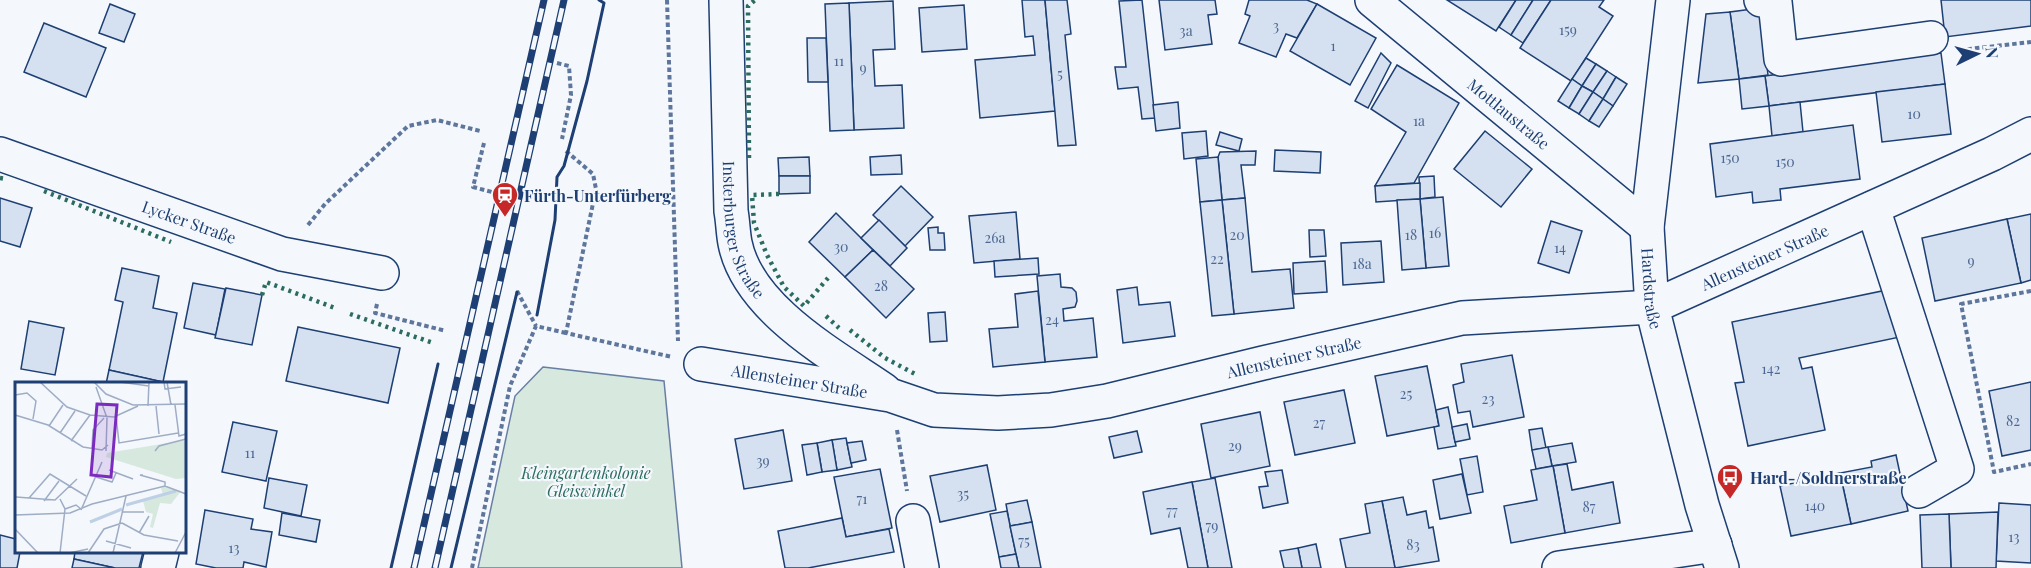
<svg xmlns="http://www.w3.org/2000/svg" width="2031" height="568" font-family="'Playfair Display',serif">
	<rect width="100%" height="100%" fill="#f4f7fb"/>
	<path fill="#d7e8df" stroke="#687fa3" stroke-width="1.5" d="M543 367 664 381 682 568H478L515 396Z"/>
	<g fill="#d5e0f0" stroke="#1d3f73" stroke-width="1.5">
		<path d="M1022 0H1045L1055 111 980 118 975 60 1035 55 1033 36 1025 37Z"/>
		<path d="M1045 0H1067L1071 34 1065 35 1076 145 1058 146Z"/>
		<path d="M1142 0 1155 118 1142 119 1138 87 1118 89 1115 67H1126L1119 1Z"/>
		<path d="M1159 0H1215L1217 14 1208 15 1212 44 1165 50Z"/>
		<path d="M1249 0H1307L1317 4 1297 38 1286 34 1276 57 1239 43 1250 16 1245 14Z"/>
		<path d="M1447 0H1516L1496 31Z"/>
		<path d="M1516 0H1533L1511 35 1499 27Z"/>
		<path d="M1533 0H1551L1523 43 1511 35Z"/>
		<path d="M1551 0H1604L1599 7 1613 16 1571 81 1520 48Z"/>
		<path d="M1941 0H2031V26L1945 37Z"/>
		<path d="M893 1 895 49 873 50 875 86 902 85 904 128 854 130 849 3Z"/>
		<path d="M849 3 854 130 830 131 825 4Z"/>
		<path d="M110 4 135 14 124 42 99 33Z"/>
		<path d="M1317 4 1376 38 1350 85 1290 51Z"/>
		<path d="M964 5 967 49 922 52 919 8Z"/>
		<path d="M1760 8 1768 75 1739 79 1730 12Z"/>
		<path d="M1730 12 1739 79 1698 83 1706 14Z"/>
		<path d="M44 23 106 48 86 97 24 72Z"/>
		<path d="M807 38H826L828 82H808Z"/>
		<path d="M1381 53 1391 63 1368 108 1355 101Z"/>
		<path d="M1941 53 1945 84 1769 106 1765 76Z"/>
		<path d="M1586 58 1596 64 1582 86 1572 79Z"/>
		<path d="M1596 64 1607 71 1593 92 1582 86Z"/>
		<path d="M1397 65 1459 103 1414 183 1375 186 1406 132 1371 109Z"/>
		<path d="M1607 71 1616 77 1603 99 1593 92Z"/>
		<path d="M1765 76 1769 106 1742 109 1739 79Z"/>
		<path d="M1616 77 1627 84 1613 106 1603 99Z"/>
		<path d="M1572 79 1582 86 1569 108 1558 101Z"/>
		<path d="M1945 84 1951 134 1882 142 1876 92Z"/>
		<path d="M1582 86 1593 92 1579 114 1569 108Z"/>
		<path d="M1593 92 1603 99 1589 121 1579 114Z"/>
		<path d="M1603 99 1613 106 1599 127 1589 121Z"/>
		<path d="M1178 102 1180 128 1156 131 1153 105Z"/>
		<path d="M1800 102 1803 132 1772 136 1769 106Z"/>
		<path d="M1853 125 1860 179 1780 189 1781 200 1753 203 1752 192 1716 197 1710 144Z"/>
		<path d="M1206 131 1208 156 1184 159 1182 133Z"/>
		<path d="M1485 131 1532 169 1501 207 1454 169Z"/>
		<path d="M1220 132 1242 139 1239 151 1216 145Z"/>
		<path d="M1275 150 1321 152 1320 173 1274 171Z"/>
		<path d="M1256 151 1255 165H1241L1245 198 1222 200 1218 157 1220 152Z"/>
		<path d="M901 155 902 174 871 175 870 157Z"/>
		<path d="M809 157 810 176H779L778 158Z"/>
		<path d="M1218 157 1222 200 1200 202 1196 159Z"/>
		<path d="M779 176H810V193L779 194Z"/>
		<path d="M1434 176 1435 197 1420 199 1419 177Z"/>
		<path d="M1420 183V199L1376 202 1375 186Z"/>
		<path d="M901 186 933 217 905 246 873 215Z"/>
		<path d="M1443 197 1449 266 1426 268 1420 199Z"/>
		<path d="M0 198 32 208 20 247 0 241Z"/>
		<path d="M1245 198 1252 272 1290 269 1294 308 1234 314 1222 200Z"/>
		<path d="M1420 199 1426 268 1402 270 1397 200Z"/>
		<path d="M1222 200 1234 314 1212 316 1200 202Z"/>
		<path d="M1016 212 1020 259 974 263 969 216Z"/>
		<path d="M836 213 873 250 845 277 809 242Z"/>
		<path d="M2031 214V280L2021 283 2007 219Z"/>
		<path d="M2007 219 2021 283 1935 301 1922 238Z"/>
		<path d="M879 220 907 248 890 266 861 238Z"/>
		<path d="M1551 221 1582 231 1569 273 1538 263Z"/>
		<path d="M938 227V233H944L945 250H930L928 228Z"/>
		<path d="M1309 230H1324L1326 256 1310 257Z"/>
		<path d="M1381 241 1384 282 1343 285 1341 243Z"/>
		<path d="M873 250 914 289 886 318 845 277Z"/>
		<path d="M1038 258 1039 274 995 277 994 261Z"/>
		<path d="M1325 261 1327 292 1294 294 1293 263Z"/>
		<path d="M122 268 159 276 153 308 177 313 163 382 109 370 123 302 115 300Z"/>
		<path d="M1060 274 1061 287 1072 288 1076 292 1077 301 1075 307 1063 309 1064 321 1093 318 1097 357 1045 362 1037 276Z"/>
		<path d="M193 283 225 289 216 335 184 328Z"/>
		<path d="M1137 287 1139 305 1170 302 1175 336 1123 343 1117 290Z"/>
		<path d="M226 288 262 295 252 345 215 338Z"/>
		<path d="M1887 290 1900 337 1799 358 1802 369 1812 367 1825 430 1748 446 1735 383 1744 382 1732 322Z"/>
		<path d="M1038 291 1045 362 993 367 989 329 1018 327 1015 294Z"/>
		<path d="M945 312 947 341 930 342 928 313Z"/>
		<path d="M29 321 64 328 55 375 21 369Z"/>
		<path d="M298 327 400 348 388 403 286 381Z"/>
		<path d="M1512 355 1524 417 1473 427 1470 411 1458 413 1453 385 1464 382 1461 364Z"/>
		<path d="M1427 366 1439 426 1387 436 1375 376Z"/>
		<path d="M109 370 163 382V384H106Z"/>
		<path d="M2031 382V450L2002 456 1989 391Z"/>
		<path d="M1344 390 1355 443 1295 455 1284 402Z"/>
		<path d="M1448 407 1456 446 1438 449 1434 427 1439 426 1436 410Z"/>
		<path d="M1260 412 1270 466 1211 478 1201 424Z"/>
		<path d="M233 422 277 431 266 481 222 472Z"/>
		<path d="M1467 424 1470 439 1455 442 1452 427Z"/>
		<path d="M1542 428 1546 448 1532 450 1529 430Z"/>
		<path d="M783 430 792 481 744 489 735 439Z"/>
		<path d="M1137 431 1142 452 1114 458 1109 437Z"/>
		<path d="M846 438 852 467 837 470 832 440Z"/>
		<path d="M832 440 837 470 822 472 817 443Z"/>
		<path d="M862 441 866 460 851 463 847 443Z"/>
		<path d="M817 443 822 472 807 475 802 445Z"/>
		<path d="M1572 443 1576 462 1552 466 1548 447Z"/>
		<path d="M1548 447 1552 466 1536 469 1532 450Z"/>
		<path d="M1896 455 1908 511 1851 524 1840 473 1872 467 1871 461Z"/>
		<path d="M1477 456 1483 492 1467 495 1460 459Z"/>
		<path d="M1567 464 1572 490 1613 482 1620 523 1565 533 1553 466Z"/>
		<path d="M987 465 996 510 940 522 930 476Z"/>
		<path d="M1553 466 1565 533 1511 543 1504 506 1537 500 1531 470Z"/>
		<path d="M880 469 892 528 846 537 834 477Z"/>
		<path d="M1282 470 1288 503 1263 508 1259 487 1268 486 1265 472Z"/>
		<path d="M1840 473 1851 524 1791 536 1780 486Z"/>
		<path d="M1462 474 1471 513 1440 519 1433 480Z"/>
		<path d="M269 478 307 485 301 516 264 508Z"/>
		<path d="M1215 478 1232 568H1208L1192 482Z"/>
		<path d="M1192 482 1208 568H1188L1180 528 1151 534 1143 492Z"/>
		<path d="M1403 497 1407 515 1426 511 1429 528 1433 527 1439 561 1395 568 1382 501Z"/>
		<path d="M1027 500 1032 522 1010 526 1006 504Z"/>
		<path d="M1382 501 1395 568H1346L1340 539 1370 533 1365 504Z"/>
		<path d="M1999 503 2031 505V563L1996 561Z"/>
		<path d="M205 510 253 519 251 529 272 532 266 567 244 562 243 568H216L196 564Z"/>
		<path d="M1007 511 1016 554 999 557 990 514Z"/>
		<path d="M1998 512 1996 568H1951L1949 514Z"/>
		<path d="M282 513 320 520 316 542 279 535Z"/>
		<path d="M1949 514 1951 568H1922L1920 515Z"/>
		<path d="M842 518 846 537 889 529 894 552 808 568H785L778 531Z"/>
		<path d="M1032 522 1041 568H1019L1010 526Z"/>
		<path d="M0 535 16 539V552H20L17 568H0Z"/>
		<path d="M1316 544 1321 568H1302L1298 548Z"/>
		<path d="M1298 548 1302 568H1284L1280 551Z"/>
		<path d="M75 552H143L139 568H115L74 559Z"/>
		<path d="M1016 554 1019 568H1001L999 557Z"/>
		<path d="M74 559 115 568H72Z"/>
	</g>
	<g fill="none" stroke-linecap="round" stroke-linejoin="round">
		<g stroke="#1d3f73" stroke-width="36">
			<g id="minor">
				<path id="s1" d="M726 0 731 211C733 222 733 233 735 243 748 309 833 355 884 390"/>
				<path id="s2" d="M1372 0 1647 227"/>
				<path id="s3" d="M1673 0 1647 227 1652 307 1702 505 1722 568"/>
				<path d="M1761 0 1775 2 1781 59 1931 38"/>
				<path id="s4" d="M0 154 282 254 382 273"/>
				<path d="M1873 208 1957 469 1919 491"/>
				<path id="s5" d="M701 364 890 395 934 410 998 413 1051 410 1107 401 1263 363 1462 318 1652 307 1992 154 2031 134"/>
				<path d="M913 521 922 568"/>
				<path d="M158 568 162 552"/>
				<path d="M1559 568 1715 545"/>
			</g>
		</g>
		<g stroke="#5e769c" stroke-width="4" stroke-dasharray="4.5 3" stroke-linecap="butt">
			<path d="M667 0 678 341"/>
			<path d="M1960 50 2031 42"/>
			<path d="M557 63 569 66 571 95 562 139"/>
			<path d="M484 143 473 187 492 192"/>
			<path d="M566 151 593 174 596 189 566 333 672 357"/>
			<path d="M308 225 325 204 408 126 437 120 480 131"/>
			<path d="M517 291 536 326"/>
			<path d="M2031 291 1961 304 1994 472 2031 464"/>
			<path d="M377 304 375 313 446 331"/>
			<path d="M897 430 907 491"/>
			<path d="M472 568 510 386 536 326 566 333"/>
		</g>
		<use href="#minor" stroke="#f4f7fb" stroke-width="33"/>
		<g stroke="#1d3f73" stroke-width="7">
			<g id="rail">
				<path d="M414 568 544 0"/>
				<path d="M435 568 564 0"/>
			</g>
		</g>
		<use href="#rail" stroke="#f4f7fb" stroke-width="4.5" stroke-dasharray="14" stroke-linecap="butt"/>
		<g stroke="#2c6c60" stroke-width="4.5" stroke-dasharray="3 4.5" stroke-linecap="butt">
			<path d="M749 158 748 6 755 0"/>
			<path d="M0 178 7 179"/>
			<path d="M44 191 171 242"/>
			<path d="M779 194 752 195 754 223 767 255 784 287 804 306 828 278"/>
			<path d="M262 295 266 282 335 308"/>
			<path d="M350 314 433 343"/>
			<path d="M826 316 839 328"/>
			<path d="M850 330 885 358 917 375"/>
		</g>
		<g stroke="#1d3f73" stroke-width="3">
			<path d="M537 315 555 220 557 177 564 166 587 81 604 3 599 0"/>
			<path d="M391 568 438 364"/>
			<path d="M451 568 517 292"/>
		</g>
	</g>
	<defs>
		<g id="station-pin" transform="scale(1.35)"><path d="M0 17L-7.5 6A9.5 9.5 0 1 1 7.5 6Z" fill="#c62828" stroke="#f4f7fb"/><path d="M-3-6H3Q5-6 5-4V2Q5 4 3 4L4.5 6H3L1.5 4h-3L-3 6H-4.5L-3 4Q-5 4-5 2V-4Q-5-6-3-6ZM-3.5-4v3h7v-3ZM-3.5 1v1.5H-2V1ZM2 1v1.5H3.5V1Z" fill="#fff"/></g>
		<g id="bus-pin" transform="scale(1.35)"><path d="M0 17L-7.5 6A9.5 9.5 0 1 1 7.5 6Z" fill="#c62828" stroke="#f4f7fb"/><path d="M-5-6H5V4H4V6H2V4H-2V6H-4V4H-5ZM-3.5-4V0h7V-4ZM-3.5 1.2v1.5H-2V1.2ZM2 1.2v1.5H3.5V1.2Z" fill="#fff"/></g>
	</defs>
	<g fill-rule="evenodd">
		<use href="#station-pin" x="505" y="195"/>
		<use href="#bus-pin" x="1730" y="477"/>
	</g>
	<g text-anchor="middle" dominant-baseline="central" stroke-width="4.5" stroke-linejoin="round" paint-order="stroke">
		<g font-size="14" fill="#4b6792">
			<text x="1276" y="25">3</text>
			<text x="1568" y="29">159</text>
			<text x="1186" y="30">3a</text>
			<text x="1333" y="45">1</text>
			<text x="839" y="60">11</text>
			<text x="863" y="67">9</text>
			<text x="1060" y="73">5</text>
			<text x="1914" y="113">10</text>
			<text x="1419" y="120">1a</text>
			<text x="1730" y="157">150</text>
			<text x="1785" y="161">150</text>
			<text x="1435" y="232">16</text>
			<text x="1237" y="234">20</text>
			<text x="1411" y="234">18</text>
			<text x="995" y="237">26a</text>
			<text x="841" y="246">30</text>
			<text x="1560" y="247">14</text>
			<text x="1217" y="258">22</text>
			<text x="1971" y="260">9</text>
			<text x="1362" y="263">18a</text>
			<text x="881" y="285">28</text>
			<text x="1052" y="319">24</text>
			<text x="1771" y="368">142</text>
			<text x="1406" y="393">25</text>
			<text x="1488" y="398">23</text>
			<text x="2013" y="420">82</text>
			<text x="1319" y="422">27</text>
			<text x="1235" y="445">29</text>
			<text x="250" y="452">11</text>
			<text x="763" y="460">39</text>
			<text x="963" y="493">35</text>
			<text x="862" y="498">71</text>
			<text x="1815" y="505">140</text>
			<text x="1589" y="506">87</text>
			<text x="1172" y="510">77</text>
			<text x="1212" y="525">79</text>
			<text x="2014" y="536">13</text>
			<text x="1024" y="540">75</text>
			<text x="1413" y="544">83</text>
			<text x="234" y="547">13</text>
		</g>
		<g font-size="16" fill="#1d3f73" stroke="#f4f7fb">
			<text stroke="none"><textPath href="#s2" startOffset="178">Mottlaustraße</textPath></text>
			<text stroke="none"><textPath href="#s4" startOffset="201">Lycker Straße</textPath></text>
			<text stroke="none"><textPath href="#s1" startOffset="232">Insterburger Straße</textPath></text>
			<text stroke="none"><textPath href="#s5" startOffset="1090">Allensteiner Straße</textPath></text>
			<text stroke="none"><textPath href="#s3" startOffset="290">Hardstraße</textPath></text>
			<text stroke="none"><textPath href="#s5" startOffset="604">Allensteiner Straße</textPath></text>
			<text stroke="none"><textPath href="#s5" startOffset="100">Allensteiner Straße</textPath></text>
		</g>
		<g font-size="16" font-weight="bold" fill="#1d3f73" stroke="#f4f7fb" text-anchor="start">
			<text x="524" y="195">Fürth-Unterfürberg</text>
			<text x="1750" y="477">Hard-/Soldnerstraße</text>
		</g>
		<g font-size="16" font-style="italic" fill="#2c6c60" stroke="#f4f7fb">
			<text x="586" y="472">Kleingartenkolonie<tspan x="586" dy="18">Gleiswinkel</tspan></text>
		</g>
	</g>
	<g transform="translate(15 382)">
		<rect width="171" height="171" fill="#f4f7fb"/>
		<path d="M171 58V96L161 97 91 75 92 71ZM151 104 166 109 156 122 145 121 138 146 135 145 138 132 131 130 128 119 148 113 146 106Z" fill="#d7e8df"/>
		<path fill="none" stroke="#bed0e5" stroke-width="3" d="M111 123 161 109M75 140 107 127"/>
		<path fill="none" stroke="#9eadc5" stroke-width="1.5" d="M25 0 52 25 75 33 99 35 123 24M79 0 91 12 118 23 171 22M105 0 134 4M149 0 150 7 166 5M152 0 156 23M81 5 92 36 91 69M0 13 12 11 21 19 18 37M160 23 164 54 171 52M133 24 134 0M141 24 144 52M0 33 33 43 68 65 87 68 93 63M101 34 104 61 163 51M34 44 48 23M45 51 60 29M56 59 75 33M77 67 78 48 89 36M140 69 144 64 171 57M94 88 118 97M128 93H125L150 100V104M81 95 97 100 101 91M1 115 40 118 62 97M14 116 35 92 71 114M45 117 50 127 45 171M29 119 44 99M50 127 61 123 66 127M66 128 87 80M107 130H129M0 133 55 131 77 122 150 104 171 112M107 141 129 153 163 159M0 147 23 171M124 151 134 134M91 159 116 166M54 171 73 167M73 171 89 147 107 141M98 171 111 114M160 171 171 150"/>
		<path fill="#7b2cbf" fill-opacity="0.15" stroke="#7b2cbf" stroke-width="3" d="M82 22 102 23 96 95 76 93Z"/>
		<rect width="171" height="171" fill="none" stroke="#1d3f73" stroke-width="3"/>
	</g>
	<g transform="translate(1977 54) rotate(85)" stroke="#f4f7fb" stroke-width="4.5" paint-order="stroke">
	<path d="M0-4.5L10 22L0 15L-10 22Z" fill="#1d3f73"/>
	<text y="-9" font-size="16" font-weight="bold" text-anchor="middle" fill="#1d3f73">N</text>
	</g>
</svg>
